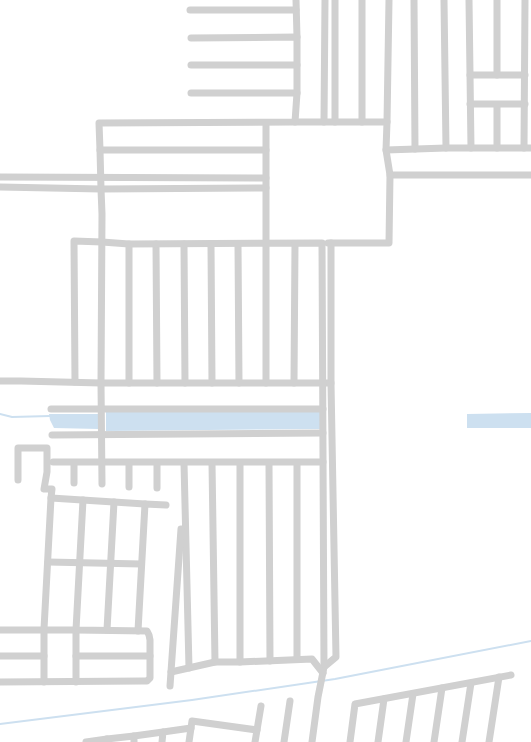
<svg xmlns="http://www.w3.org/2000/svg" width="531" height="742" font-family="'Fira Sans Condensed',sans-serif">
	<rect width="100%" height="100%" fill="#fff"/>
	<g fill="#cde0f0">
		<path d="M106 411 320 412V429L106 431Z"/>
		<path d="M531 413V428H467V414Z"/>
		<path d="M49 414H98L99 429 54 428 50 420Z"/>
	</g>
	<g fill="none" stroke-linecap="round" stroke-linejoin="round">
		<g stroke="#cde0f0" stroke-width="2">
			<path d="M0 414 12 417 50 416"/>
			<path d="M0 724 192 700 335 679 531 641"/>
		</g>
		<g stroke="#d0d0d0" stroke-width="7">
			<path d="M296 0 297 37"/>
			<path d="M414 0 415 149"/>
			<path d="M444 0 446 148"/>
			<path d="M497 0V75"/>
			<path d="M190 10H296"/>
			<path d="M191 65H297"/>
			<path d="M470 75H525"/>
			<path d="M191 93H297"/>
			<path d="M470 104H525"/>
			<path d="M295 122H324L325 0"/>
			<path d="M324 122H335V0"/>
			<path d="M335 122H362V0"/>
			<path d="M362 122H387L389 0"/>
			<path d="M266 123V383"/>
			<path d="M471 148H531"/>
			<path d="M497 148V105"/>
			<path d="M524 148 525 0"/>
			<path d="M100 150 99 123 295 122 297 93V37L191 38"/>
			<path d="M386 150 446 148H471L469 0"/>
			<path d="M390 175H531"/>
			<path d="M0 177 266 178"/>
			<path d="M0 187 101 189 266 188"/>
			<path d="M328 243H389L390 175 386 150 387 122"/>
			<path d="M156 244 157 383"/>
			<path d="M184 244 185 383"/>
			<path d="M211 244 212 383"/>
			<path d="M238 244 239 383"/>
			<path d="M0 381H21L101 383H331V243"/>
			<path d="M75 382 74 241 102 242 129 244 322 243 324 667 318 697 312 742"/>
			<path d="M129 383V244"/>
			<path d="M294 383 295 244"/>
			<path d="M51 409H323"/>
			<path d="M52 435 323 433"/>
			<path d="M53 462H323"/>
			<path d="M74 463V483"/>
			<path d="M129 463V487"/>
			<path d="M157 463V488"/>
			<path d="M184 463 189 668"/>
			<path d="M212 463 215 662"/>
			<path d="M240 463V662"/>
			<path d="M269 463 270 661"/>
			<path d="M297 463V659"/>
			<path d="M18 480V448H47V472L44 489H52L51 498"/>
			<path d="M102 484 101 383 102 214 101 189 100 150H266"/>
			<path d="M48 562 141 564"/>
			<path d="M0 630H76V682"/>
			<path d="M107 630 114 502"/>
			<path d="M138 631 145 504 166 505"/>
			<path d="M0 656H44"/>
			<path d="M76 656H150"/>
			<path d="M324 667 336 657 331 383"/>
			<path d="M171 672 215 662H240L312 659 323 673"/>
			<path d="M0 682 143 681H147L150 678V640L149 635 147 631 76 630 83 500"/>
			<path d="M44 682V629L51 498 145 504"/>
			<path d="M170 686 181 529"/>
			<path d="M86 742 107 739"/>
			<path d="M107 742V739L134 736"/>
			<path d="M134 742V736L163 732"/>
			<path d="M162 742 163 732 191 728"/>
			<path d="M189 742 192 721 257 730"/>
			<path d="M255 742 261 706"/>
			<path d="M284 742 290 701"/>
			<path d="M350 742 355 704 511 675"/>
			<path d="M378 742 384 699"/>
			<path d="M406 742 413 694"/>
			<path d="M434 742 442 688"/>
			<path d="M462 742 471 683"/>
			<path d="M489 742 499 677"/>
		</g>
	</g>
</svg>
